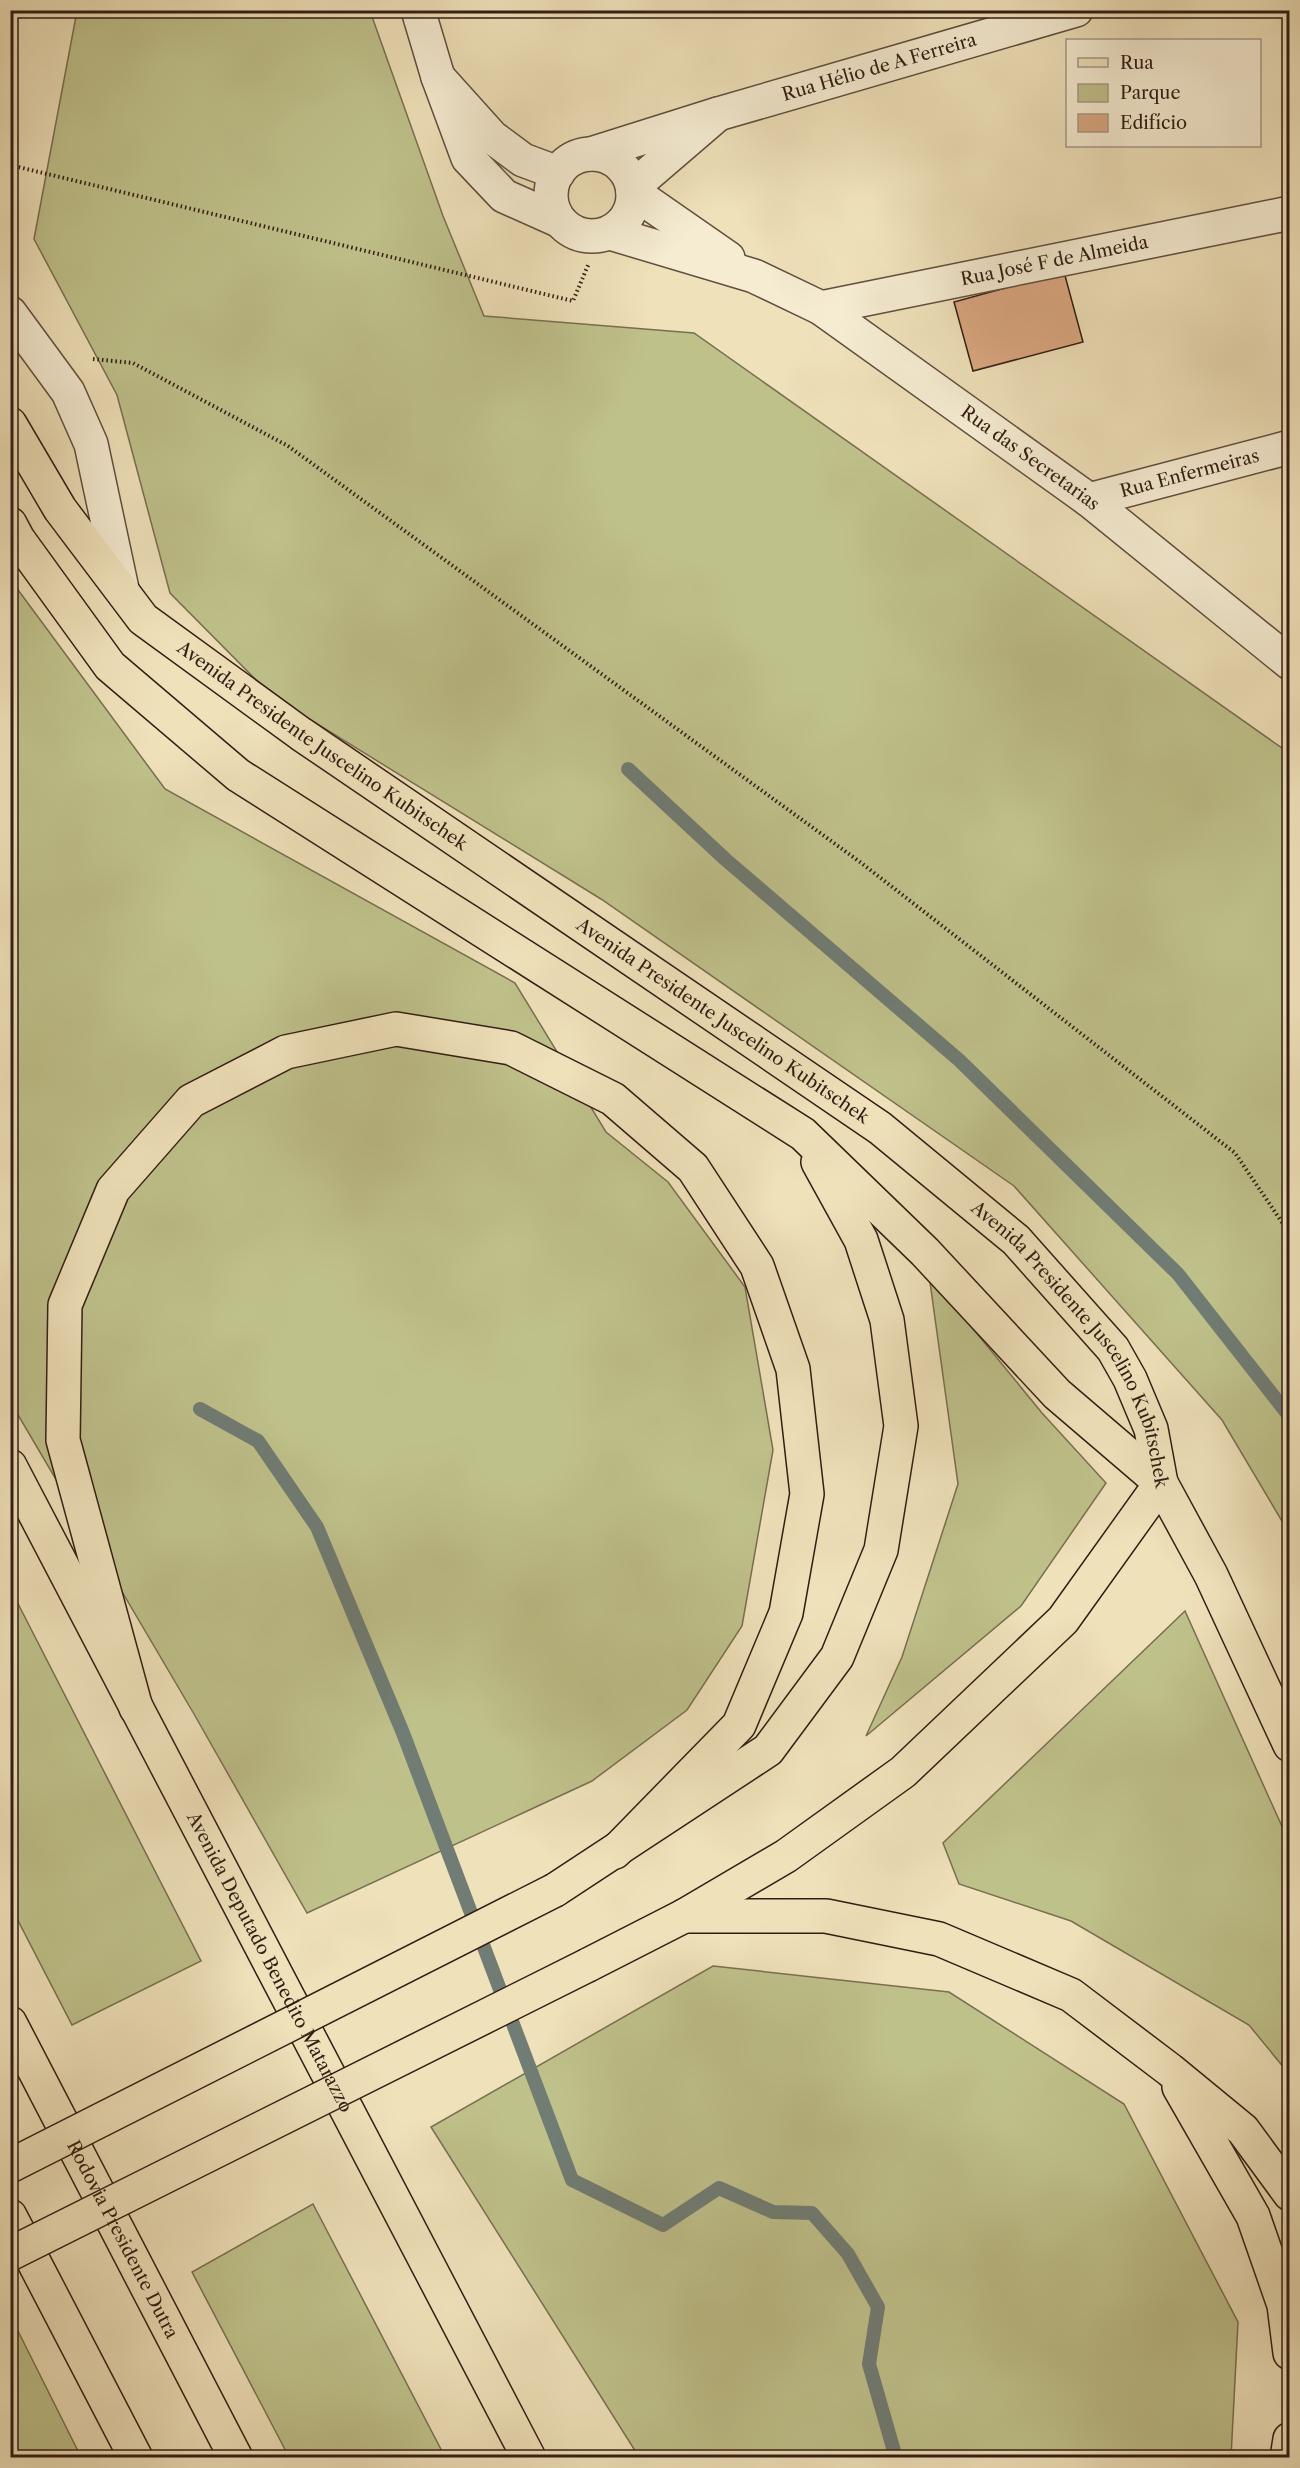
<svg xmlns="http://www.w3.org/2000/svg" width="1300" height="2468" font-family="'Libre Caslon Text',serif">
	<rect width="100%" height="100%" fill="#efe1ba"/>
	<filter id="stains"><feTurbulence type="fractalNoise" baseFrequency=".00333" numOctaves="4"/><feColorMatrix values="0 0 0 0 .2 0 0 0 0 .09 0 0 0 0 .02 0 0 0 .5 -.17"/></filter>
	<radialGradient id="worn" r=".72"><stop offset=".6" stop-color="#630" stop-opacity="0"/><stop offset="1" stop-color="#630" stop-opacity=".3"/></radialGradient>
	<g fill="#bfc18b" stroke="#786f50" stroke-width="1.5">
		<path d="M77 11H370L443 216 484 316 694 333 1289 753V1533L1222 1420 1014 1186 601 899 272 696 170 593 117 395 34 239Z"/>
		<path d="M10 579 165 789 515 983 606 1132 668 1182 745 1287 773 1450 742 1626 687 1710 592 1781 307 1913 194 1714 11 1403Z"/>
		<path d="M929 1275 1042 1413 1106 1483 1021 1606 866 1736 902 1657 958 1484Z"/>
		<path d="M11 1590 201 1961 72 2025 11 1907Z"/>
		<path d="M1185 1611 1289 1842V2074L1249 2025 1071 1921 959 1884 943 1843Z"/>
		<path d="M713 1966 949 1992 1124 2104 1238 2322 1231 2457H639L431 2127Z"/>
		<path d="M313 2204 445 2457H289L192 2272Z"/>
		<path d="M11 2317 81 2457H11Z"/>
	</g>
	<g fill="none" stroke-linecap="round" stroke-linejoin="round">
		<g stroke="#707c74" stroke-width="14">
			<path d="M628 769 725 859 959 1060 1178 1274 1290 1417"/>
			<path d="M200 1409 258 1441 317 1527 403 1733 572 2180 663 2225 719 2188 773 2212 812 2213 848 2254 878 2307 869 2364 896 2458"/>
		</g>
	</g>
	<path fill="#dba882" stroke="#321d14" stroke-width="1.5" d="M1064 272 1083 342 973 371 954 302Z"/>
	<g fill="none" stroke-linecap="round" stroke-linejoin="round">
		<g stroke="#614e3e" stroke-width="36">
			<g id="street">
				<path d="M418 10 438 77"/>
				<path id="s1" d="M718 114 1076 10"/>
				<path d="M591 154 718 114 633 187"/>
				<circle cx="592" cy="195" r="41"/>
				<path d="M558 173 523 160 492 137 438 77 468 158 504 196 560 221"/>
				<path d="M633 192 728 258"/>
				<path id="s2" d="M610 233 754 276 821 308 1089 500 1290 663"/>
				<path id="s3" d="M821 308 1290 213"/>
				<path d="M10 313 68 392 91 444 122 589"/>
				<path id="s4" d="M1089 500 1290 447"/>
			</g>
		</g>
		<g stroke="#321d14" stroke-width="36">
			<g id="primary">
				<path id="s5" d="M10 424 60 509 143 619 301 734 880 1128 1016 1240 1113 1349 1130 1379 1151 1429 1161 1483 1211 1575 1290 1745"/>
				<path d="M10 524 18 539 110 666 238 775 803 1134 925 1252 1057 1394 1161 1483"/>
				<path d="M555 1890 768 1750 837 1657 881 1550 901 1426 887 1320 861 1240 818 1162"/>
				<path d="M588 1965 684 1916 786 1856 903 1772 1063 1620 1161 1483"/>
			</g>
		</g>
		<g stroke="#321d14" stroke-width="36">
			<g id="highway">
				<path id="s6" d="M10 1466 529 2458"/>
				<path d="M136 1708 63 1440 65 1305 113 1190 191 1101 286 1052 396 1029 511 1048 613 1099 693 1168 757 1266 793 1369 807 1494 786 1613 739 1725 615 1852"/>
				<path d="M684 1916H826L939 1939 1071 1995 1170 2070 1243 2130 1290 2194"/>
				<path id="s7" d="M10 2023 236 2458"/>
				<path d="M1179 2087 1253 2216 1284 2305 1290 2353"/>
				<path d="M10 2216 136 2458"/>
				<path d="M1287 2458 1290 2439"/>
			</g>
		</g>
		<g stroke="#321d14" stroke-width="4" stroke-dasharray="1.5 3" stroke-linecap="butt">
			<path d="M10 165 573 301 589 263"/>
			<path d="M93 359 133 363 288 446 860 862 1235 1153 1290 1234"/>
		</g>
		<use href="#street" stroke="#f5ecd2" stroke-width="33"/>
		<use href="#primary" stroke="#efe1ba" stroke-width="33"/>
		<use href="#highway" stroke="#efe1ba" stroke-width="33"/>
		<g stroke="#321d14" stroke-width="36" stroke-linecap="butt">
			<g id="primary-bridge">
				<path d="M10 2166 555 1890"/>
				<path d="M10 2254 588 1965"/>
			</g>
		</g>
		<use href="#primary-bridge" stroke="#efe1ba" stroke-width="33"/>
	</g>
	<g text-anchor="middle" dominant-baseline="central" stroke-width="6" stroke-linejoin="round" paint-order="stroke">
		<g font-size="18" fill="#321d14" stroke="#f5ecd2">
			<text stroke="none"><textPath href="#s1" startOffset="168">Rua Hélio de A Ferreira</textPath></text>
			<text stroke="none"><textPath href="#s3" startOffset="238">Rua José F de Almeida</textPath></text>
			<text stroke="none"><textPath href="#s2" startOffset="482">Rua das Secretarias</textPath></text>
			<text stroke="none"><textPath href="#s4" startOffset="104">Rua Enfermeiras</textPath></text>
			<text stroke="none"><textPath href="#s5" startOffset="456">Avenida Presidente Juscelino Kubitschek</textPath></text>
			<text stroke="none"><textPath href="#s5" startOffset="942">Avenida Presidente Juscelino Kubitschek</textPath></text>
			<text stroke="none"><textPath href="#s5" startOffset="1428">Avenida Presidente Juscelino Kubitschek</textPath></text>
			<text stroke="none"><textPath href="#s6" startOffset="560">Avenida Deputado Benedito Matarazzo</textPath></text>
			<text stroke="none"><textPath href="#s7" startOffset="244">Rodovia Presidente Dutra</textPath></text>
		</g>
	</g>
	<rect width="1300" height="2468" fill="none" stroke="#efe1ba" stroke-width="36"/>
	<rect x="12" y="12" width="1276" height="2444" fill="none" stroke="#321d14" stroke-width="3"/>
	<rect x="18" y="18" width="1264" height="2432" fill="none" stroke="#321d14" stroke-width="1.5"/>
	<rect x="1066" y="39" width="195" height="108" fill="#f5ecd2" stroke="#a79986" stroke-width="1.5"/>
	<rect x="1078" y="58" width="30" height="9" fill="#efe1ba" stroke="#a79986" stroke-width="1.5"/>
	<text x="1120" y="69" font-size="18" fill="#321d14">Rua</text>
	<rect x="1078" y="84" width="30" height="18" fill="#bfc18b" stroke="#a79986" stroke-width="1.5"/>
	<text x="1120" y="99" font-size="18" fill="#321d14">Parque</text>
	<rect x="1078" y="114" width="30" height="18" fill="#dba882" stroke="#a79986" stroke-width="1.5"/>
	<text x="1120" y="129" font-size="18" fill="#321d14">Edifício</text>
	<rect width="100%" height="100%" filter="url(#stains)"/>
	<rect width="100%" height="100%" fill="url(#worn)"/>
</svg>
